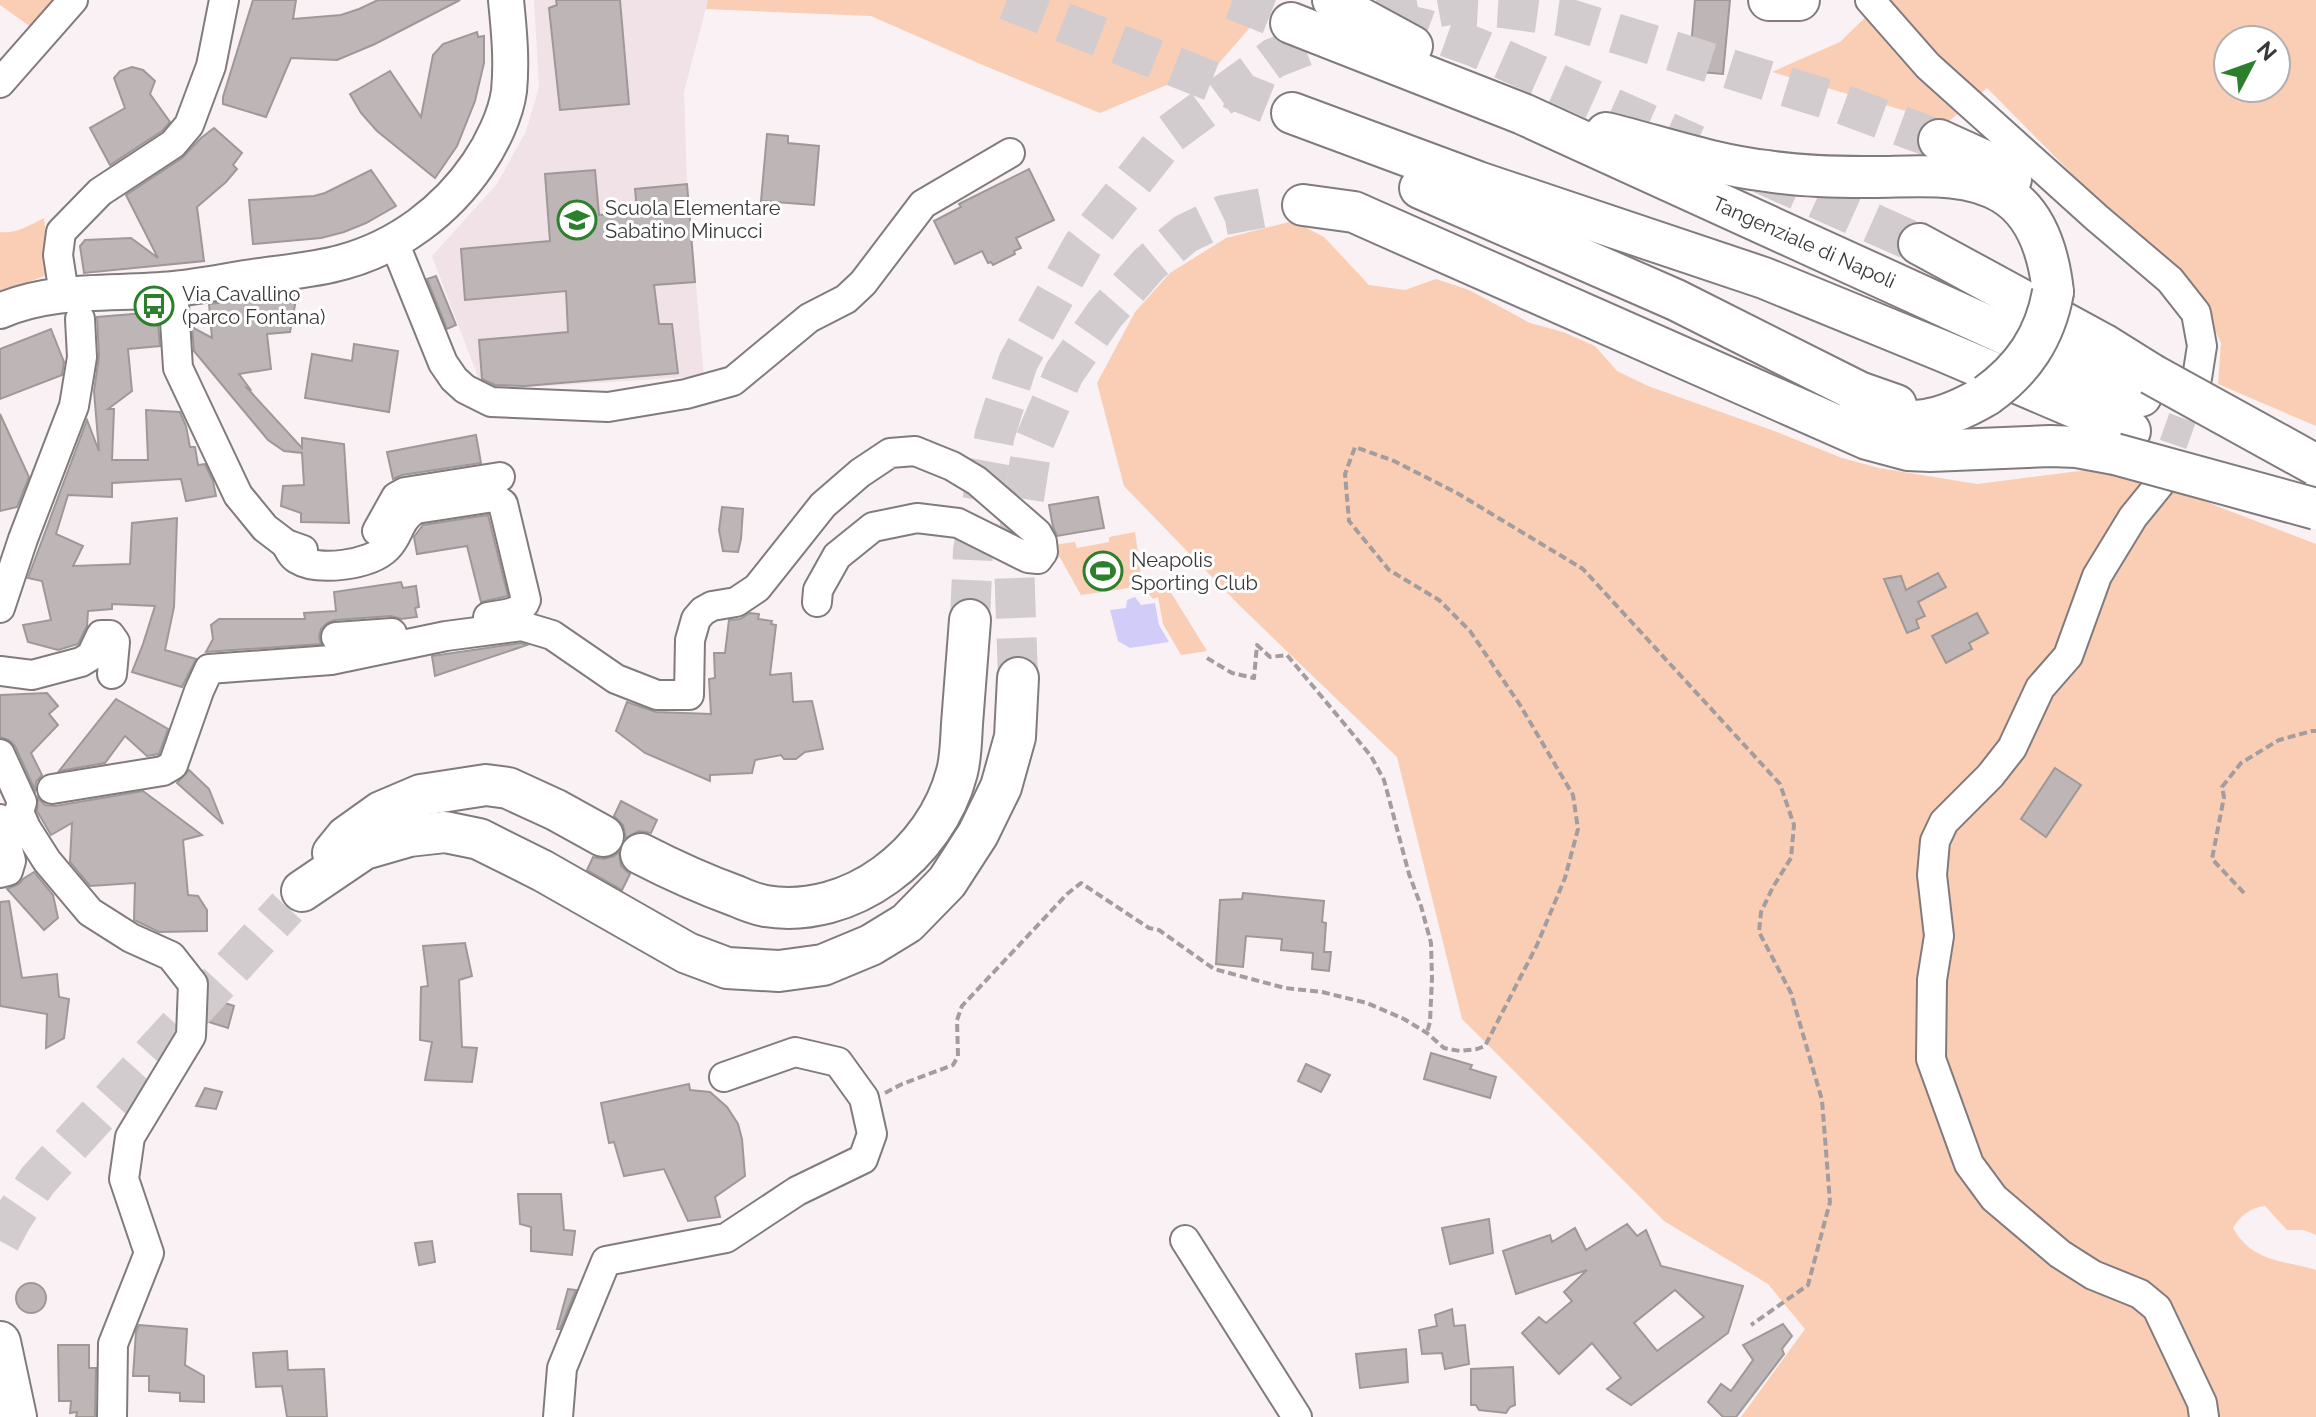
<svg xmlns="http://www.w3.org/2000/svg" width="2316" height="1417" font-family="Raleway,sans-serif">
	<rect width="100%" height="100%" fill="#f9f1f4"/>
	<path fill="#f1e2e8" d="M534 0H708L684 92 687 184 704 376 483 390 432 256 497 184 526 131 539 87Z"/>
	<g fill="#f9ceb5" fill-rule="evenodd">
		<path d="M0 0H60L35 30 0 5Z"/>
		<path d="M708 0H1274L1219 63 1100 113 985 66 871 16 706 9Z"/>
		<path d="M1883 0H2316V426L2218 384 2221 343 2201 300 2169 260 2082 184 1987 88 1947 123 1772 72 1840 42ZM2228 40H2276V88H2228Z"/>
		<path d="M44 218 50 274 0 292V232C16 234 30 225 44 218Z"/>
		<path d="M1293 221 1324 237 1369 285 1405 290 1436 279 1469 290 1530 323 1563 332 1595 346 1617 371 1648 386 1777 432 1842 458 1879 468 1977 484 2087 470 2149 477 2219 507 2316 544V1235L2304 1230H2287L2265 1206C2251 1207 2240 1216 2233 1228 2252 1262 2282 1260 2316 1270V1417H1741L1805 1329 1768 1284 1664 1221 1462 1019 1397 757 1241 607 1124 486 1097 383 1135 312 1170 273 1226 238Z"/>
		<path d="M1135 532 1142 582 1162 578 1207 651 1181 655 1163 624 1158 597 1153 599 1143 586 1081 595 1053 545 1075 542 1077 548 1109 542V537Z"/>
	</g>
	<path fill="#d2ccf9" d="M1135 597 1141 605 1155 603 1159 625 1169 642 1130 648 1118 641 1110 610 1126 608 1127 600Z"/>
	<g fill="#beb6b6" stroke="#9f9897" stroke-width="2" fill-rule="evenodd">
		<path d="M253 0H296L293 19 341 15 359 9 378 0H460L375 44 337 60 291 58 266 117 223 104V97Z"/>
		<path d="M556 0H620L629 104 560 110 549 8 557 5Z"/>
		<path d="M1695 0H1730L1723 74 1689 71Z"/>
		<path d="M477 32 478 37 484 36V63L475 101 457 146 435 178 377 131 361 113 350 94 390 71 421 117 433 55 443 44Z"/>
		<path d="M132 67 143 70 155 81 150 94 170 122 162 131 110 165 90 128 125 108 114 78 120 71Z"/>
		<path d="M214 128 242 153 233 165 237 169 226 182 197 207 204 261 84 273 80 246 85 240 131 238 158 258 126 195 182 158 201 138Z"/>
		<path d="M767 134 788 136V143L819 146 814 205 761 201Z"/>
		<path d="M1029 169 1054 220 1016 238 1021 248 1014 251 1015 254 993 265 991 262 988 263 982 251 955 264 934 221 961 207 959 204Z"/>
		<path d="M371 170 396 206 366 223 344 232 321 238 253 244 249 200 314 196 325 193Z"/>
		<path d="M595 170 599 215 637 211 635 189 687 184 695 282 654 285 659 324H672L678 373 525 386 495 385 482 379 479 340 568 332 566 291 465 300 461 249 550 241 545 174Z"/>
		<path d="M436 276 456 325 447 329 427 279Z"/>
		<path d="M297 294 290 332 267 334 271 369 239 374 250 389 247 388 302 448V438L344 444 349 523 301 522V513L281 506 283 486 304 485 302 453 284 451 268 440 194 351 192 327 212 338 209 304Z"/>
		<path d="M157 312 160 346 128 349 132 391 108 409H114L112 460H148L146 410 180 412 186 426 190 447H195L198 465 205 464 213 481 216 496 186 501 181 479 112 483V497L68 495 56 534 83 546 73 566 130 564 132 523 177 518 174 607 165 650 196 659 182 687 132 672 143 644 155 606 112 604V609L88 611 87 626 78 644 58 650 28 642 23 625 51 620 42 581 28 578 87 420 99 451 94 391 99 356 97 317Z"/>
		<path d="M51 329 64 362 62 375 0 399V349Z"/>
		<path d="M354 344 398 351 389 412 305 398 312 354 352 361Z"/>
		<path d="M0 414 29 477 17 507 0 511Z"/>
		<path d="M476 435 481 463 402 475 393 479 387 452Z"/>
		<path d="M1098 497 1104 528 1057 536 1053 527 1049 505Z"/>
		<path d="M722 507 743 509 741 539 738 552 723 551 719 530Z"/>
		<path d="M488 515 508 596 481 602 467 546 417 554 414 537 423 525Z"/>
		<path d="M1938 573 1946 587 1918 602 1925 616 1916 620 1919 628 1907 633 1884 579 1901 576 1906 590Z"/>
		<path d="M401 582 403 588 416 586 419 607 415 608 417 617 401 619 391 616 335 620 327 623 321 629 319 637 321 644 206 652 213 639 211 625 219 619H305L304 613 336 611 334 592Z"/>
		<path d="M750 613 759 614 758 619 772 621 771 624 776 625 770 675 791 673 793 702 812 701 823 749 805 752 796 759H784L781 755 755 760 752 773 710 775V781L645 753 616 731 627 702 656 712 711 714 709 679 715 678 714 653H725L729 620 740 619Z"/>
		<path d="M1977 613 1988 633 1969 643 1972 649 1946 663 1932 636Z"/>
		<path d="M521 643 527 645 435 676 432 656Z"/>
		<path d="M47 693 58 706 49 714 58 725 31 753 42 775 36 782 35 790 15 746 9 740 0 737V695Z"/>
		<path d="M116 699 168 729 159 754 147 756 125 736 105 763 59 771Z"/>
		<path d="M2055 768 2081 785 2046 837 2021 819Z"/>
		<path d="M189 770 209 789 223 824 177 783Z"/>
		<path d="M143 791 202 835 183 840 188 895 198 896 207 910V931L159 932 134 920 135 883 90 886 70 862 72 823 51 835 37 811 38 798 45 805 55 806Z"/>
		<path d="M621 801 657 820 651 833 639 831 626 838 623 825 614 816Z"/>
		<path d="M619 852 621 866 630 874 622 890 587 870 593 857 604 859 614 856Z"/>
		<path d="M34 872 53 895 58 918 44 930 7 889 19 884 23 879Z"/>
		<path d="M1243 893 1324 901 1322 922 1326 923 1324 952H1331L1329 971 1312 969 1313 953 1281 950 1282 939 1246 936 1243 967 1216 964 1220 900 1242 899Z"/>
		<path d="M9 901 22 978 57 974 59 997 69 999 64 1038 46 1048 47 1014 0 1006V902Z"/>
		<path d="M465 943 472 976 459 980 462 1047 477 1048 472 1082 425 1080 432 1042 420 1040 421 987 428 986 423 946Z"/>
		<path d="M210 998 234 1006 228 1028 209 1022Z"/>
		<path d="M1431 1053 1472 1065 1470 1069 1496 1077 1490 1098 1424 1079Z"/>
		<path d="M1306 1064 1330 1075 1321 1092 1298 1081Z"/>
		<path d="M689 1084 690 1090 710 1092 727 1107 738 1124 742 1139 745 1176 715 1197 720 1217 688 1221 664 1169 624 1176 614 1142 609 1143 601 1103Z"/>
		<path d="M205 1088 222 1092 216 1109 196 1106Z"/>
		<path d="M518 1194H561L564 1230 575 1231 572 1255 531 1251V1227L520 1224Z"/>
		<path d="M1489 1219 1493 1253 1450 1264 1442 1228Z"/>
		<path d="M1627 1224 1637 1236 1646 1230 1661 1266 1743 1286 1728 1333 1631 1405 1607 1389 1621 1378 1592 1343 1559 1374 1522 1333 1539 1317 1546 1323 1572 1301 1564 1292 1587 1270 1516 1294 1503 1251 1550 1235 1552 1242 1575 1228 1586 1250ZM1675 1290 1704 1317 1657 1351 1634 1323Z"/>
		<path d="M432 1241 435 1262 419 1265 415 1243Z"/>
		<circle cx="31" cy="1298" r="15"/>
		<path d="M568 1289 576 1290 560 1329H557Z"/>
		<path d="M1452 1309 1454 1326 1465 1325 1469 1364 1445 1369 1442 1353 1422 1354 1419 1330 1437 1326 1435 1315Z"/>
		<path d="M1783 1324 1792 1336 1782 1349 1784 1354 1736 1417H1723L1708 1402 1721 1384 1731 1391 1753 1360 1743 1345Z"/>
		<path d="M139 1325 187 1329 185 1365 204 1376V1402L180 1401V1393L149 1391V1376H133L136 1331Z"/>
		<path d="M58 1345H89V1368H96L95 1417H76L77 1412 70 1413 71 1401H59Z"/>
		<path d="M1406 1349 1408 1382 1360 1388 1356 1354Z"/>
		<path d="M287 1351 288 1370 324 1369 327 1417H287L282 1386 256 1387 253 1353Z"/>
		<path d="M1513 1367 1515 1405 1510 1407 1506 1413 1479 1410 1476 1405H1471V1369Z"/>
	</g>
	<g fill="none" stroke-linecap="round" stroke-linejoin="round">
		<path stroke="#d3cccf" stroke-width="28" stroke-dasharray="28 14" stroke-linecap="butt" d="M2159 484 2196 380"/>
		<g stroke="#d3cccf" stroke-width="40" stroke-dasharray="40 20" stroke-linecap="butt">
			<path d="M1007 0 1292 113"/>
			<path d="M1233 0 1291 23"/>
			<path d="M1389 21 1425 29 1475 47 1696 145"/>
			<path d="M1762 174 1919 244"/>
			<path d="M970 620 973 550 995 434 1018 362 1083 245 1171 133 1274 58 1378 18 1449 5 1502 8 1560 16 1836 102 1939 140"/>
			<path d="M1018 678 1014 562 1032 447 1064 373 1105 314 1149 264 1185 234 1224 215 1278 205"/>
			<path d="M0 1241 13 1217 38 1180 287 907"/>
		</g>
		<g stroke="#817b7d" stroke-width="32">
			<g id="minor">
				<path d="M1870 0 1928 66 2097 218 2170 280 2196 313 2202 346 2197 378"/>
				<path d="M0 83 73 0"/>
				<path d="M394 242 443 363 454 379 465 389 491 402 608 407 686 394 733 381 809 318 846 299 863 283 923 204 1010 153"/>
				<path d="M173 289 178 368 238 495 265 528 286 544 303 550"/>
				<path d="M64 294 58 255 61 232 100 192 173 144 189 125 211 66 224 0"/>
				<path d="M2159 485 2133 517 2097 576 2068 656 2040 688 2012 748 1990 776 1944 822 1935 841 1932 875 1939 936 1932 980 1931 1059 1969 1164 1994 1198 2060 1254 2093 1275 2140 1294 2157 1308 2202 1403 2204 1417"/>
				<path d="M377 531 396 497 405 492 500 477"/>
				<path d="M286 544C289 550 292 556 297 559 318 572 370 565 387 548 401 534 397 521 416 509L494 497 503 504 526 600C521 615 502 614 488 617"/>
				<path d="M0 608 23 539 74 406 82 357 80 319"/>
				<path d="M336 637 392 633"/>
				<path d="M0 671 32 675 81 662 91 656 101 635H110L115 642 112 674"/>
				<path d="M0 754 22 802 19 812 26 828 47 861 90 912 131 938 171 956 193 984 191 1036 130 1137 124 1179 149 1253 113 1344 112 1417"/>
				<path d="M52 789 163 771 173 765 199 691 209 669 331 660 446 636 522 626 552 635 616 679 657 695H689L690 640 696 619 703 611 712 606 736 602 757 588 823 505 860 473 890 453 915 451 952 466 977 481 1037 533 1042 542 1043 552 1038 559 1028 558 958 523 917 518 873 527 837 556 818 590 817 602"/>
				<path d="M0 819 11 861 8 871 0 873"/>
				<path d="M1185 1240 1297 1417"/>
				<path d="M558 1417 562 1368 606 1261 726 1238 797 1191 863 1159 872 1134 864 1098 838 1062 795 1052 724 1077"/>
			</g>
		</g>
		<g stroke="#817b7d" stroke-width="38">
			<path id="major" d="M0 311C55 287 116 295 174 289 203 286 231 280 259 276 287 272 315 270 343 262 398 247 446 211 478 164 491 145 506 115 509 91 512 61 509 30 506 0"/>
		</g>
		<g stroke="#817b7d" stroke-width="44">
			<g id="highway">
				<path d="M1333 0 1353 14 1412 46"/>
				<path d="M1769 0H1799"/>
				<path d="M1291 23 1523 114 2141 396"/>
				<path d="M1292 113 1478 182 1764 278 1945 352 2130 431"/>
				<path d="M1606 133C1659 146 1713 165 1767 171 1799 176 1832 177 1864 177 1909 178 1963 169 2003 193 2037 213 2049 255 2053 292"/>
				<path d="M1939 140 1983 160 2011 179"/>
				<path d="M1420 188 1676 300 1859 392 1896 405"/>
				<path d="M1303 205 1354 212 1372 220 1867 439 1908 450 1930 451 2050 446 2077 447 2115 454"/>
				<path d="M1919 244 2103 344 2151 374"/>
				<path d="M1859 409C1908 431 1943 421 1987 395"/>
				<path d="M333 853 346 837 381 812 421 795 486 785 508 788 556 810 603 836"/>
				<path d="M641 854C672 870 703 884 736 896 745 900 755 904 765 906 851 920 936 854 957 772 961 757 961 740 962 724 965 689 967 655 970 620"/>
				<path d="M302 891 364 849 409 836 445 832 479 839 543 871 687 953 727 968 779 971 823 965 871 945 907 923 947 882 978 834 1001 787 1015 737 1018 678"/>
				<path d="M0 1342 16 1417"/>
			</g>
		</g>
		<g stroke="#a39d9f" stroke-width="4" stroke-dasharray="8 4" stroke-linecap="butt">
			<path d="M1207 658 1232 673 1254 678 1257 645 1270 657 1287 655 1371 756 1384 780 1409 874 1421 906 1431 943 1432 978 1430 1022 1427 1032"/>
			<path d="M2244 893 2212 859 2224 797 2222 787 2241 763 2279 740 2312 731H2316"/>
			<path d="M885 1093 902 1084 953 1065 958 1056 957 1020 962 1006 1067 894 1081 883 1149 928 1159 930 1214 969 1285 988 1322 992 1367 1003 1404 1019 1427 1033 1444 1048 1460 1051 1477 1049 1485 1046 1537 945 1565 878 1578 829 1573 795 1520 705 1470 631 1439 600 1389 570 1349 521 1345 474 1355 447 1394 461 1457 493 1583 569 1780 784 1794 825 1791 858 1773 887 1761 912 1759 932 1791 993 1822 1100 1830 1202 1808 1285 1751 1325"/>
		</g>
		<use href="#minor" stroke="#fff" stroke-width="28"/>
		<use href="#major" stroke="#fff" stroke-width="34"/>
		<use href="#highway" stroke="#fff" stroke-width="40"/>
		<g stroke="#817b7d" stroke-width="44" stroke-linecap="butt">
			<g id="highway-bridge">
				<path d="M2151 374 2316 465"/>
				<path d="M1987 395C2023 369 2045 337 2053 292"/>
				<path d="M2115 454 2316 509"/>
			</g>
		</g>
		<use href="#highway-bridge" stroke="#fff" stroke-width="40"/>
	</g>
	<defs>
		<g id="school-ring" transform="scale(2)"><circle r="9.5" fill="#fff" stroke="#2d802b" stroke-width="1.5"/><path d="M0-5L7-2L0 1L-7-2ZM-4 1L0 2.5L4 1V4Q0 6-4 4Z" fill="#2d802b"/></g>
		<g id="bus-ring" transform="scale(2)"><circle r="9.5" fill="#fff" stroke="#2d802b" stroke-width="1.5"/><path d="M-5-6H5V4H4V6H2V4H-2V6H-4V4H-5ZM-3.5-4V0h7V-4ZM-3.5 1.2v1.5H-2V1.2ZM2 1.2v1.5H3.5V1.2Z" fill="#2d802b"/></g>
		<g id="stadium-ring" transform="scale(2)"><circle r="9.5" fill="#fff" stroke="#2d802b" stroke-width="1.5"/><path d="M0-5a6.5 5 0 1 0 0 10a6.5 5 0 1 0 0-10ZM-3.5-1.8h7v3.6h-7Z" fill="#2d802b"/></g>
	</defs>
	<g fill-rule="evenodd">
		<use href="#school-ring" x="577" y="220"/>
		<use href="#bus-ring" x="154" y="306"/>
		<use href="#stadium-ring" x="1103" y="571"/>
	</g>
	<g text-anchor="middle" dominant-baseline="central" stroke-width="6" stroke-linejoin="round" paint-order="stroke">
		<g font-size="20" fill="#3b3839" stroke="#fff" text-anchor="start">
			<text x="605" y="208">Scuola Elementare<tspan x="605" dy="23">Sabatino Minucci</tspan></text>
			<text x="182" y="294">Via Cavallino<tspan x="182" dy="23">(parco Fontana)</tspan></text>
			<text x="1131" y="560">Neapolis<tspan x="1131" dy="23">Sporting Club</tspan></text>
		</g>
		<g font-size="20" fill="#3b3839" stroke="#fff">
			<text transform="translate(1804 242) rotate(24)">Tangenziale di Napoli</text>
		</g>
	</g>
	<g transform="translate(2252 64) rotate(49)"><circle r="38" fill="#ffffff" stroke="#b1afb0" stroke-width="2"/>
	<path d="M0-6L14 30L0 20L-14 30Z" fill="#2d802b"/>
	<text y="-12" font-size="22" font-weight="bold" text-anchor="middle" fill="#3b3839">N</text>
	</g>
</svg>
